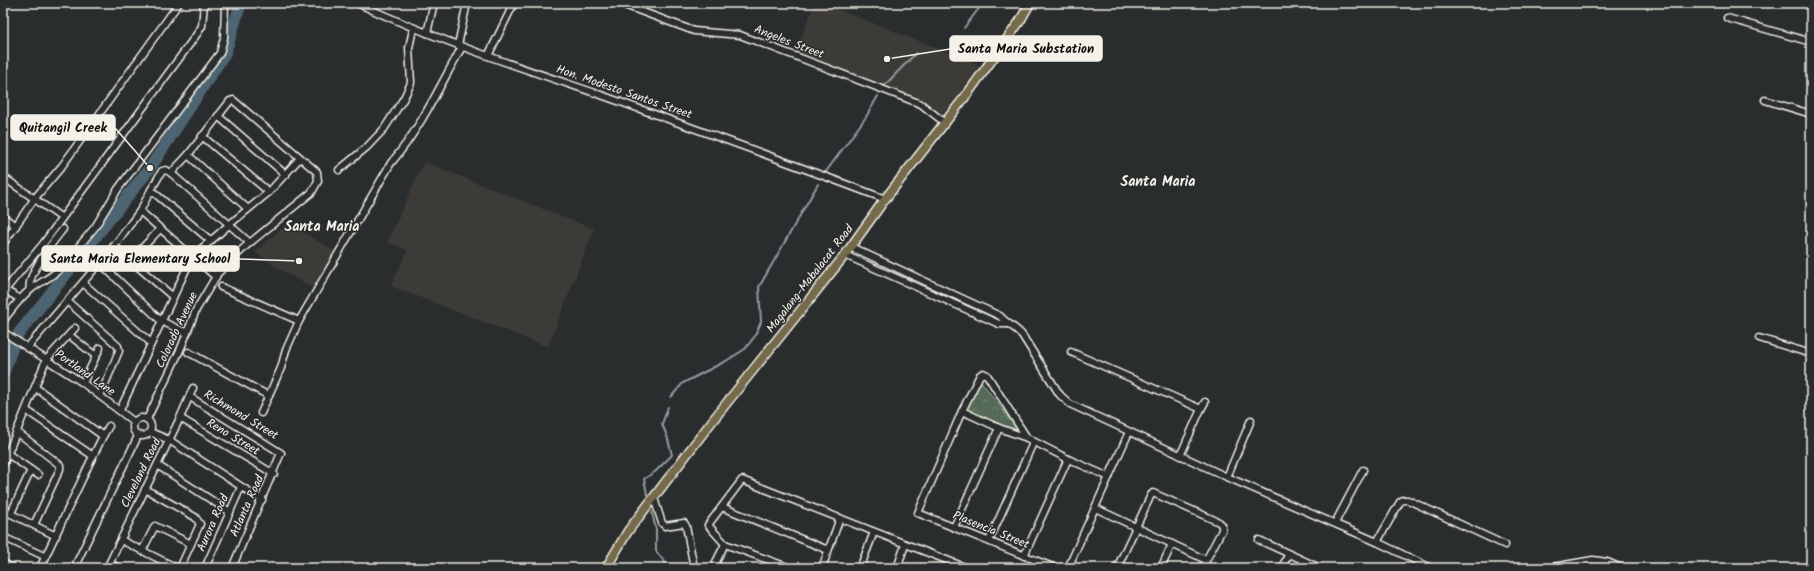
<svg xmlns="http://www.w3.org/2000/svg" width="1814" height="571" font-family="Kalam,sans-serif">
	<defs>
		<pattern id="forest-crowns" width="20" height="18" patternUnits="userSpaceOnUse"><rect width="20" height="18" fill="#556b57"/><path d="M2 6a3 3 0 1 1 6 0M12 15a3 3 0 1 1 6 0" fill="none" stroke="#6e816f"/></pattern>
	</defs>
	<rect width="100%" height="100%" fill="#2a2d2e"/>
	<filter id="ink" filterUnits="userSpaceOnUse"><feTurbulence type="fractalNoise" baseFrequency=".025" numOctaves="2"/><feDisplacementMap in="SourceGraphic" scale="8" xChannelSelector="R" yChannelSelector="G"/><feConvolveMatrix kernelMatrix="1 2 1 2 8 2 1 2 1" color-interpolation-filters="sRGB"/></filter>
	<g filter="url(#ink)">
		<g fill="#3d3b38">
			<path d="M815 3H822L980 65 942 116 920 101 795 52Z"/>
			<path d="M424 162 594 229 548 347 391 286 408 250 387 242Z"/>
			<path d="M288 223 336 252 315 289 279 269 255 252Z"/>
		</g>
		<path fill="url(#forest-crowns)" stroke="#a4aea0" d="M981 381 1020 433 966 409Z"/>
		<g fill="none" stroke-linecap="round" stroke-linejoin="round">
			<g stroke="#909da1" stroke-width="2">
				<path d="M964 28 983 3"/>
				<path d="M884 86 916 53"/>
				<path d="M825 173 866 117 878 96"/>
				<path d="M671 397 683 383 726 361 745 349 755 336 761 322 759 287 818 184"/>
				<path d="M647 494 644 479 656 471 672 455 667 436 662 424 668 407"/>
				<path d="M652 512 656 530V551L669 568"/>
			</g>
			<path stroke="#4d6572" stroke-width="12" d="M3 374 16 337 150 168 225 53 241 3"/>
			<g stroke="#f4f1e8" stroke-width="9">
				<g id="minor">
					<path d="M357 3C436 40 519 67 601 95 696 129 791 163 885 199"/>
					<path d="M619 3 694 31 740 35 921 104 945 123"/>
					<path d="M1727 18 1811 42"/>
					<path d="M427 33 434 3"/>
					<path d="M458 45 467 3"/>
					<path d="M488 56 514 3"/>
					<path d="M1765 100 1811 114"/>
					<path d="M218 116 286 175"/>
					<path d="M202 136 269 192"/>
					<path d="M188 155 248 209"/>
					<path d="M339 170 367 147 384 129 404 98 411 83 409 48 413 29"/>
					<path d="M3 177 62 218"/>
					<path d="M151 190 211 241"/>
					<path d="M140 211 216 277"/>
					<path d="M3 217 16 226"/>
					<path d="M3 244 35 198 62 166 179 3"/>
					<path d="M114 246 173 297"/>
					<path d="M851 247 1000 316C1007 324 1015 327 1022 335L1060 395 1070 404 1227 477 1377 542 1431 568"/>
					<path d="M845 255 999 324H1008"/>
					<path d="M131 260 160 229"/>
					<path d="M99 262 161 321 187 333"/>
					<path d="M83 283 151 343"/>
					<path d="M221 287 299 321"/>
					<path d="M3 289 20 299"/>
					<path d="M5 290 43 244 197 34 202 26 204 3"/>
					<path d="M30 290C25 276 54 241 63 229"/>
					<path d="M67 301 118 346 119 351 100 396"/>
					<path d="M3 321C11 311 19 298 30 290 40 282 52 277 61 268L95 227 118 189 220 53 224 38 225 3"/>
					<path d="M3 332 83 383 134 422"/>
					<path d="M69 335 96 356"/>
					<path d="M1759 338 1811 354"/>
					<path d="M27 348 114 246 140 211 151 190 162 171 166 170 171 173 250 243"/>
					<path d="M188 352 269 396"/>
					<path d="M1071 352 1201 409 1180 456"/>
					<path d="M83 383 100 348"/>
					<path d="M36 388 103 436 93 456"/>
					<path d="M190 397 281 453 232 568"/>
					<path d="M1201 409 1205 402"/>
					<path d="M26 410 93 456 40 568"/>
					<path d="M120 410 192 257 230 224 269 192 300 158"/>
					<path d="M962 411 999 428 1027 438 1068 459 1109 477"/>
					<path d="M261 413 281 368 286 350 299 321 391 163C421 128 439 87 462 47"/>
					<circle cx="142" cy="427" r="9"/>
					<path d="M180 418 274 474"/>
					<path d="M147 419 181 348 196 310 218 273 246 246 312 192 318 181 317 172 233 100 230 101 188 155 171 173"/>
					<path d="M17 432 60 465V469L34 525"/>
					<path d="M150 432 169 440 262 500"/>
					<path d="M103 436 109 426"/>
					<path d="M1027 438 987 375 983 373 980 375 962 411 918 513 1055 568"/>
					<path d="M8 454 38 475"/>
					<path d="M3 465 46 360 75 328"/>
					<path d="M157 465 230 512"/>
					<path d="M1227 477 1251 420"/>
					<path d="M145 489 195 517 200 524 180 568"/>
					<path d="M654 498 662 523 665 526 684 523 686 526 694 568"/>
					<path d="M722 507 828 550"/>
					<path d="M1095 508 1206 560"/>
					<path d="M3 510 56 536"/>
					<path d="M11 513 31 470"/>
					<path d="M1335 523 1363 470"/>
					<path d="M954 527 999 428"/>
					<path d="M3 537 46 557"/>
					<path d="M121 540 177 568"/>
					<path d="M1259 540 1320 568"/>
					<path d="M989 541 1033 443"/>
					<path d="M1377 542 1400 502 1403 500H1408L1505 545"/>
					<path d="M725 544 790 568"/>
					<path d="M142 551 155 526 191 544"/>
					<path d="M1024 556 1068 459"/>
					<path d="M3 563 13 568"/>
					<path d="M110 564 120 568"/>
					<path d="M74 568 138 436"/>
					<path d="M107 568 180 418 193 388"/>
					<path d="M205 568 241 487"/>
					<path d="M713 568 725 544 708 525 742 480 967 568"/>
					<path d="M822 568 840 518"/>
					<path d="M860 568 874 532"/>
					<path d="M897 568 905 545"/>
					<path d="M1068 568 1129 432"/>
					<path d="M1117 568 1151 495 1153 493 1219 522 1222 525V530L1202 568"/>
					<path d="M1161 568 1172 544"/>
					<path d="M1282 568 1288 555"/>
					<path d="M1547 568 1593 560 1607 562 1621 568"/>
				</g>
			</g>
			<g stroke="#f4f1e8" stroke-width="11">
				<path id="major" d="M606 568 628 531 713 420 845 255 885 199 968 93 1020 21 1030 3"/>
			</g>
			<use href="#minor" stroke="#2a2d2e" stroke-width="6"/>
			<use href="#major" stroke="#746b4b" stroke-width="8"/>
		</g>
	</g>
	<g text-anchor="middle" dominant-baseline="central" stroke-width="3" stroke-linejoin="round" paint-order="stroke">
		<g font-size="12" fill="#f4f1e8" stroke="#2a2d2e">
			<text transform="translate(789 42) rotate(21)">Angeles Street</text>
			<text transform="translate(624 92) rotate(19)">Hon. Modesto Santos Street</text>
			<text transform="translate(810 279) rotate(-52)">Magalang-Mabalacat Road</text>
			<text transform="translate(177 330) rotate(-65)">Colorado Avenue</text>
			<text transform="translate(85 373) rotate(35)">Portland Lane</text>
			<text transform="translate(241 415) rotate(31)">Richmond Street</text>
			<text transform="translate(233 437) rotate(31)">Reno Street</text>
			<text transform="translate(141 473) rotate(-64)">Cleveland Road</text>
			<text transform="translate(247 506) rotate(-66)">Atlanta Road</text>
			<text transform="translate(213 523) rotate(-66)">Aurora Road</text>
			<text transform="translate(991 530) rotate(22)">Plasencia Street</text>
		</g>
		<g font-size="14" font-weight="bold" fill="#f4f1e8" stroke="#2a2d2e">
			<text x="1158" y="182">Santa Maria</text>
			<text x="322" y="227">Santa Maria</text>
		</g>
	</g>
	<path fill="none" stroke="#f4f1e8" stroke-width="1.5" d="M887 59L950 49M150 168L115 128M299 261L239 259"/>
	<g fill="#f4f1e8" stroke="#2a2d2e" stroke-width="1.5">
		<circle cx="887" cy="59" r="4"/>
		<circle cx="150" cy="168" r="4"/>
		<circle cx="299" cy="261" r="4"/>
	</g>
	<g fill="#f4f1e8" stroke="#f4f1e8" stroke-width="1.5">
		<rect x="950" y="36" width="152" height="25" rx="4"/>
		<rect x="11" y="115" width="104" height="25" rx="4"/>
		<rect x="42" y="246" width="197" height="25" rx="4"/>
	</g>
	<g font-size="13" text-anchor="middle" font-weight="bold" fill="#111">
		<text x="1026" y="53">Santa Maria Substation</text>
		<text x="63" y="132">Quitangil Creek</text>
		<text x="140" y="263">Santa Maria Elementary School</text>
	</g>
	<rect width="1814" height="571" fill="none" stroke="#2a2d2e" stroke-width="16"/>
	<rect x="8" y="8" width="1798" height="555" fill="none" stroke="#f4f1e8" stroke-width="1.5" filter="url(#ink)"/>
</svg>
